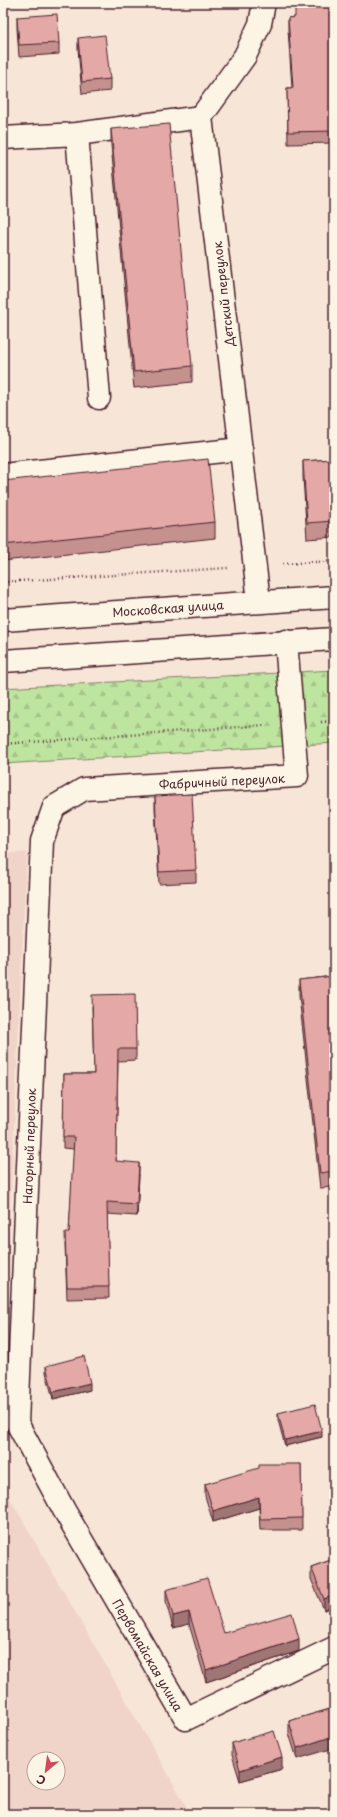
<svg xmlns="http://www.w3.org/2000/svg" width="337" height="1817" font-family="'Playpen Sans',sans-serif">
	<defs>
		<pattern id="forest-firs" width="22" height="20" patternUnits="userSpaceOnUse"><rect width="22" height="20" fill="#bee5a0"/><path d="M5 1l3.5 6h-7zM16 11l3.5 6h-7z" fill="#a5c48a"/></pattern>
	</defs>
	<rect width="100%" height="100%" fill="#f7e6d8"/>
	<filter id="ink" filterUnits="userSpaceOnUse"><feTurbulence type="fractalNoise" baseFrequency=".025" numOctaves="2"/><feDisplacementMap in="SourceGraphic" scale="8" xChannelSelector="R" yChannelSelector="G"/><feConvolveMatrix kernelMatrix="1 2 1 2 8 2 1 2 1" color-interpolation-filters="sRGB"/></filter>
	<g filter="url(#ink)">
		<g fill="#f1d4c9" fill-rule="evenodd">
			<path d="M27 852 3 1367V854Z"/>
			<path d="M3 1486 191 1814H3ZM34 1759H58V1783H34Z"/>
		</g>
		<path fill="url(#forest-firs)" stroke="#848266" d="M334 670V743L3 764V688Z"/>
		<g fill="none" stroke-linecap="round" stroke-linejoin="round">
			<g stroke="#4a1f2b" stroke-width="25">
				<g id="minor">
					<path d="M77 134 99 398"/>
					<path d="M3 138 77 134 201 117"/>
					<path d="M3 475 241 449"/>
					<path d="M259 601 201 117 245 56 260 24 264 3"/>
					<path d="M286 641 297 776 84 789 54 807 42 841 17 1423 64 1510 186 1719 334 1648"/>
				</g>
			</g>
			<g stroke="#4a1f2b" stroke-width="25">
				<g id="major">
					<path d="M3 620 334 597"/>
					<path d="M3 661 334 639"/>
				</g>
			</g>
			<g stroke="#4a1f2b" stroke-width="2.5" stroke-dasharray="1 3" stroke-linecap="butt">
				<path d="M283 564 334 561"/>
				<path d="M3 582 228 568"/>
				<path d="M321 722 334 721"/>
				<path d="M3 744 266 725"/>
			</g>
			<use href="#minor" stroke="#fcf5e5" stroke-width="22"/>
			<use href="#major" stroke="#fcf5e5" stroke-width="22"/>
		</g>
		<g fill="#c4918f" stroke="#4a1f2b">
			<path d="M334 3V143L288 144 287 88H292L288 29V18L295 17Z"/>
			<path d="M17 17 59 43V54L19 57 17 28Z"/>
			<path d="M78 38 110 79V91L82 94 78 49Z"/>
			<path d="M111 129 192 366V382L134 388 111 145Z"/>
			<path d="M334 459V537L307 539 303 477V461Z"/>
			<path d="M3 481 215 522V538L3 561Z"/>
			<path d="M155 796 196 870V882L159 884 155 808Z"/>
			<path d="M334 976V1187L320 1188 299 996V980Z"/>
			<path d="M92 1006 136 1049V1060L118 1061 116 1161 139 1174 137 1216 107 1214 109 1298 67 1299 65 1244 69 1233 74 1149 63 1148 64 1074H94Z"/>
			<path d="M46 1366 90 1390 53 1399 46 1372Z"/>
			<path d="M278 1413 322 1437 285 1446 278 1420Z"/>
			<path d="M301 1464 302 1530H260L259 1508 213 1522 205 1496V1484Z"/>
			<path d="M334 1559V1607L324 1610 311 1579V1567Z"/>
			<path d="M166 1590 224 1633 299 1651 206 1682 189 1624 173 1628 166 1602Z"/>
			<path d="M330 1709 297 1759 289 1733V1721Z"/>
			<path d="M232 1743 282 1769 240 1781 232 1755Z"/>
		</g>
		<g fill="#a07674" stroke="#4a1f2b">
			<path d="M139 1163V1174L137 1216V1204Z"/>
			<path d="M90 1383V1390L53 1399V1392Z"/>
			<path d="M322 1431V1437L285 1446V1440Z"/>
			<path d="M259 1497V1508L213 1522V1511Z"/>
			<path d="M334 1595V1607L324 1610V1599Z"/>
			<path d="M189 1612V1624L173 1628V1616Z"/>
			<path d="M299 1639V1651L206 1682V1670Z"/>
			<path d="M334 1736V1748L297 1759V1748Z"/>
			<path d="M282 1757V1769L240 1781V1770Z"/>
		</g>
		<g fill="#e4a9a6" stroke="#4a1f2b">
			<path d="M295 3H334V131L288 132 287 88H293L288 18 295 17Z"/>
			<path d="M57 14 59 43 19 45 17 17Z"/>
			<path d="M105 35 110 79 82 82 78 38Z"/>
			<path d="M169 124 192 366 134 372 111 129Z"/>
			<path d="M208 459 215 522 3 545V481Z"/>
			<path d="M334 459V521L307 523 303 461Z"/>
			<path d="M192 794 196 870 159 872 155 796Z"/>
			<path d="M334 976V1171L320 1173 299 980Z"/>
			<path d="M135 994 136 1049H118L116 1161 139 1163 137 1204 107 1202 109 1287H67L65 1233H69L74 1137H63L64 1074H94L92 995Z"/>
			<path d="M84 1356 90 1383 53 1392 46 1366Z"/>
			<path d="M315 1404 322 1431 285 1440 278 1413Z"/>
			<path d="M259 1464H301L302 1518 260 1519 259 1497 213 1511 205 1484 259 1468Z"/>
			<path d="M334 1559V1595L324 1599 311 1567Z"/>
			<path d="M207 1578 224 1633 292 1613 299 1639 206 1670 189 1612 173 1616 166 1590Z"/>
			<path d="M330 1709 334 1720V1736L297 1748 289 1721Z"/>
			<path d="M274 1731 282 1757 240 1770 232 1743Z"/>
		</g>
	</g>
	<g text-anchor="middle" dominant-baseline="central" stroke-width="3" stroke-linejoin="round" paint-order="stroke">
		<g font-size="12" fill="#4a1f2b" stroke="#fcf5e5">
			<text transform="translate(223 294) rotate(-97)">Детский переулок</text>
			<text transform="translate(168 608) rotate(-4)">Московская улица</text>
			<text transform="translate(222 781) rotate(-3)">Фабричный переулок</text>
			<text transform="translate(29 1146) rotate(-88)">Нагорный переулок</text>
			<text transform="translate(148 1655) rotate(60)">Первомайская улица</text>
		</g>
	</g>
	<rect width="337" height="1817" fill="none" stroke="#fcf5e5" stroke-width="16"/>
	<rect x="8" y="8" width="321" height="1801" fill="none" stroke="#4a1f2b" stroke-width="1.5" filter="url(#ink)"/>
	<g transform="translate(46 1771) rotate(209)"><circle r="19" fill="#fcf5e5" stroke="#b59f9b"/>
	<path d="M0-3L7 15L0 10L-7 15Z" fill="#d1495b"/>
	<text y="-6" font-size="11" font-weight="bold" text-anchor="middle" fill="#4a1f2b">С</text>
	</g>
</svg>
